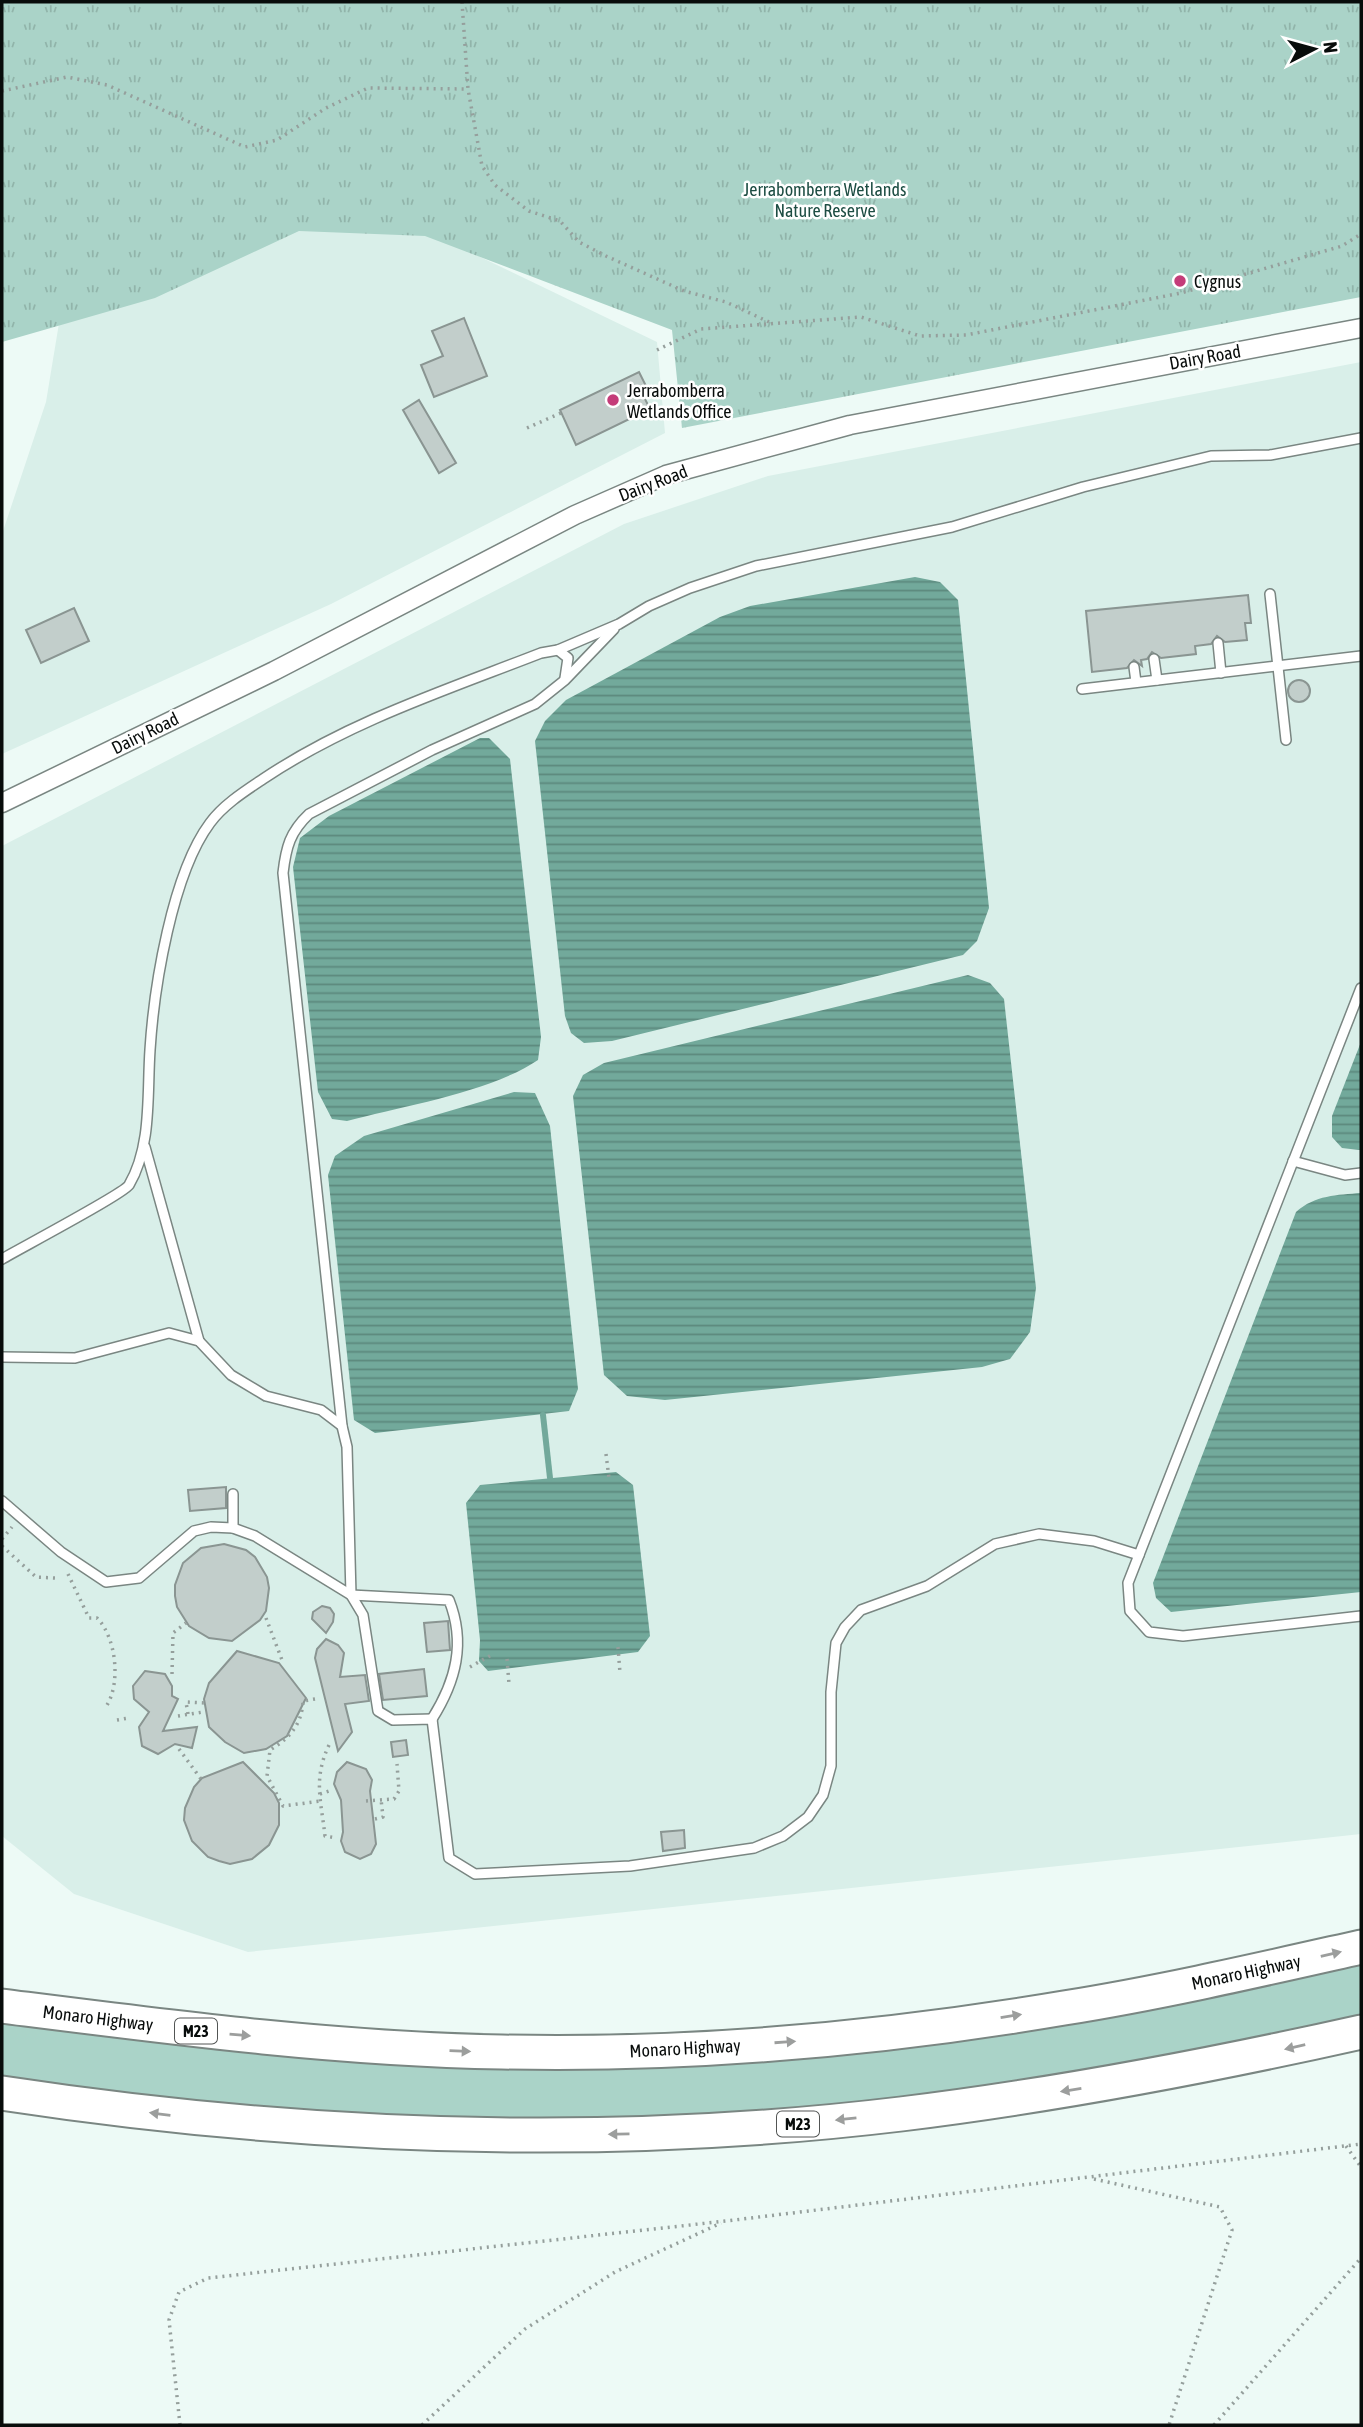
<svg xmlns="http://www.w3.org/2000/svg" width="1363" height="2427" font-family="'Asap Condensed',sans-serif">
	<defs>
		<pattern id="park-tufts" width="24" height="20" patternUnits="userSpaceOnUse" patternTransform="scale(1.75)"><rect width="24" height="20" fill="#aad3c8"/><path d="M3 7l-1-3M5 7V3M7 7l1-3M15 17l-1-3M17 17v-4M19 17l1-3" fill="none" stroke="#91b4aa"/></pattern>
		<pattern id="water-rules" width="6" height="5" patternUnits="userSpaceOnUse" patternTransform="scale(1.75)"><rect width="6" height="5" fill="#72a99b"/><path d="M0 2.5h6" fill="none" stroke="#5c887d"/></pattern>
	</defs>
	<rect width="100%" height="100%" fill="#edfaf6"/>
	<g fill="#d9efe9">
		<path d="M337 188 657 342 665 433 331 604 2 754V534L46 402 61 311Z"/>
		<path d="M1361 362V1834L248 1952 74 1894 2 1836V846L624 524 768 476Z"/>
	</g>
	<path fill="#aad3c8" d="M1361 1959V2014C1153 2061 943 2100 729 2113 485 2127 243 2111 2 2078V2023L235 2052 332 2059 563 2064Z"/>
	<path fill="url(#park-tufts)" d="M2 2H1361V297L682 428 672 330 425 236 299 231 155 298 2 342Z"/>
	<g fill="url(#water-rules)">
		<path d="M915 577 940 582 958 600 989 908 977 941 963 955 612 1041 584 1043 571 1033 565 1016 535 741 545 721 566 700 720 617 750 606Z"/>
		<path d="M480 738H489L510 759 541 1037 538 1060C491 1092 403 1106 347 1121L332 1119 318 1092 293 867 300 838 329 816Z"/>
		<path d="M968 975 990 983 1004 999 1036 1288 1030 1332 1010 1359 982 1367 665 1400 627 1396 604 1375 573 1096 583 1075 604 1063Z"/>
		<path d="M1361 1042V1150H1359L1342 1148 1332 1137V1116Z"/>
		<path d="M514 1092 535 1093 550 1126 578 1389 569 1411 375 1433 354 1420 328 1175 335 1156 364 1136Z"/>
		<path d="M1361 1193V1592L1171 1612 1156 1598 1153 1583 1296 1212C1315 1195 1337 1195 1361 1193Z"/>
		<path d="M616 1472 633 1485 650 1636 638 1652 488 1671 479 1661 480 1640 466 1503 480 1485Z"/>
	</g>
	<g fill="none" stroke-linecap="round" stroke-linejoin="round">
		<path stroke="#72a99b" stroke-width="6" d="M543 1415 550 1478"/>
	</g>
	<g fill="#c2cecb" stroke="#8a9592" stroke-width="2">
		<path d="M464 318 487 376 434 397 421 365 443 356 432 331Z"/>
		<path d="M639 372 647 388 641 391 650 409 576 445 560 410Z"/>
		<path d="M419 400 456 463 439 473 403 410Z"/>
		<path d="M1248 595 1251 623H1245L1247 640 1225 642 1217 636 1211 644 1195 646 1196 654 1161 658 1152 652 1147 659 1141 660 1142 666 1134 660 1127 668 1092 672 1086 611Z"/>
		<path d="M74 608 89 641 41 663 26 630Z"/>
		<circle cx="1299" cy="691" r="11"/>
		<path d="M226 1487V1508L190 1511 188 1490Z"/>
		<path d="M224 1544 246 1550 255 1557 267 1577 269 1588 266 1611 260 1620 232 1641 209 1638 189 1626 177 1607 175 1596V1585L183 1563 201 1548Z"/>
		<path d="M322 1606 330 1608 334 1614 333 1622 326 1633 312 1619 313 1612Z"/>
		<path d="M448 1621 450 1650 427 1652 424 1623Z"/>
		<path d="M326 1639 338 1645 344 1653 340 1677 365 1675 369 1701 345 1704 352 1732 338 1751 315 1658 317 1649Z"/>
		<path d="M237 1651 279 1663 306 1698 287 1736 266 1749 244 1753 225 1742 209 1727 204 1699 209 1683Z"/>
		<path d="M424 1669 427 1696 383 1700 379 1674Z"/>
		<path d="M145 1671 165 1674 172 1686V1696L178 1699 163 1731 197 1727 192 1748 175 1744 158 1754 142 1746 139 1727 149 1712 134 1699 133 1686Z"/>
		<path d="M406 1740 408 1755 393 1757 391 1742Z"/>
		<path d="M243 1762 274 1793 279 1803V1825L269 1845 252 1859 230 1864 219 1861 208 1857 192 1841 184 1820 185 1808 194 1787 202 1778Z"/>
		<path d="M347 1762 366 1769 372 1780 370 1791 376 1844 371 1854 360 1859 345 1852 341 1841 343 1832 341 1800 334 1784 337 1772Z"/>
		<path d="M684 1830 685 1848 663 1851 661 1832Z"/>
	</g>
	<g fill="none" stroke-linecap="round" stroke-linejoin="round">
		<g stroke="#7a8682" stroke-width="12">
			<g id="service">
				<path d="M1270 594 1286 740"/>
				<path d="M1218 643 1221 673"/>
				<path d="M558 650 568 658 565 678"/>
				<path d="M1154 659 1157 680"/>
				<path d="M1134 667 1136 682"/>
				<path d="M1082 689 1361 656"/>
				<path d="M1361 988 1128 1583 1130 1611 1149 1632 1183 1636 1361 1616"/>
				<path d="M145 1147 199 1341"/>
				<path d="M1293 1161 1345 1175 1361 1173"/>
				<path d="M2 1259C19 1249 123 1194 129 1185 152 1146 147 1094 150 1050 154 987 172 874 210 823 223 805 245 791 263 779 348 722 446 690 541 653L558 650 619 624 649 606 690 588 756 566 952 527 1083 487 1211 456 1270 455 1361 438"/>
				<path d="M2 1357 75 1358 169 1333 199 1341 231 1375 266 1396 321 1410 342 1426"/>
				<path d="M2 1501 61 1552 106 1582 139 1578 194 1531 211 1527 233 1528 255 1536 351 1595 363 1615 378 1711 393 1720 432 1719 449 1858 475 1874 630 1866 754 1848 783 1836 808 1817 823 1795 831 1766V1692L836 1643 845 1627 861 1610 927 1586 995 1544 1039 1534 1094 1541 1139 1555"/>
				<path d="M233 1528V1494"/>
				<path d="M351 1595 347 1447 342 1426 283 873C286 847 290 832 309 814L432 750 535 704 565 680 614 629"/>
				<path d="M351 1595 449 1600C466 1643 456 1681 432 1719"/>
			</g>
		</g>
		<g stroke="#7a8682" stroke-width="21">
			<path id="minor" d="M2 803 274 671 575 515 666 475 850 425 1361 328"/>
		</g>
		<g stroke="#7a8682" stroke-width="37">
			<g id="motorway">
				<path d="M2 2006C168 2027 334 2049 502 2052 690 2056 880 2039 1064 2008 1164 1992 1263 1969 1361 1947"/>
				<path d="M2 2093C299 2138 601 2150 901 2114 1056 2095 1209 2066 1361 2032"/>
			</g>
		</g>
		<g stroke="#959f9c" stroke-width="3.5" stroke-dasharray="2 5" stroke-linecap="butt">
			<path d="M462 2 468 89 482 166 495 185 529 211 560 221 579 242 606 256 684 291 726 302 769 322"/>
			<path d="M2 91 67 77 107 85 245 147 277 140 326 108 368 88 468 89"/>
			<path d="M657 350 701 329 861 317 920 336 966 335 1181 293 1342 246 1361 234"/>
			<path d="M527 428 561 413"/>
			<path d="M606 1454 609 1478"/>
			<path d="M2 1539 12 1527"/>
			<path d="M2 1546 36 1577 55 1578"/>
			<path d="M68 1574 89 1618H97C116 1637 121 1682 107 1705"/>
			<path d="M266 1618 282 1660"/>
			<path d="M618 1647 620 1673"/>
			<path d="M507 1659 509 1684"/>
			<path d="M470 1667 493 1654"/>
			<path d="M172 1674 173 1633 186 1623"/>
			<path d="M315 1699 303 1701C302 1724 290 1738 270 1750L267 1776 283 1806 321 1801"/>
			<path d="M188 1714 186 1702 205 1703"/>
			<path d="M178 1716 203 1712"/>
			<path d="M117 1720 129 1718"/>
			<path d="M329 1745C313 1779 321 1800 325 1836L337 1838"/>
			<path d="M179 1749 201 1779"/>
			<path d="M320 1794 332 1790"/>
			<path d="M366 1801 394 1799 399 1791 397 1764"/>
			<path d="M375 1819 383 1817 381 1799"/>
			<path d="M1346 2146 1361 2167"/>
			<path d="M1094 2179 1220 2207 1232 2230 1169 2425"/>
			<path d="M180 2425 169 2320 179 2292 208 2278 726 2221 1361 2144"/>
			<path d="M422 2425 525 2329 615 2272 721 2223"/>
			<path d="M1214 2425 1361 2258"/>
		</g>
		<use href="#service" stroke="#fff" stroke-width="9"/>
		<use href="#minor" stroke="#fff" stroke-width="18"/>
		<use href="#motorway" stroke="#fff" stroke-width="33"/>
	</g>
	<defs><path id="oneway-solid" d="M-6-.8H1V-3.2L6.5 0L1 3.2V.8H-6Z" transform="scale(1.75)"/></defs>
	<g fill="#9c9e9d">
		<use href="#oneway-solid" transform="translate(1331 1954) rotate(-13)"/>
		<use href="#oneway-solid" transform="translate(1011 2016) rotate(-9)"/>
		<use href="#oneway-solid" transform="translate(240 2035) rotate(5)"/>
		<use href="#oneway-solid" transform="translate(785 2042) rotate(-4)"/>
		<use href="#oneway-solid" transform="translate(1295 2047) rotate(167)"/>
		<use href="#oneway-solid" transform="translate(460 2051) rotate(2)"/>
		<use href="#oneway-solid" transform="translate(1071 2090) rotate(171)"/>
		<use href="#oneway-solid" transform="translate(160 2114) rotate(-173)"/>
		<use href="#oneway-solid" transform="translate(846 2119) rotate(174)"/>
		<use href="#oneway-solid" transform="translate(619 2134) rotate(179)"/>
	</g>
	<g fill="#c43c79" stroke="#fff" stroke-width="2.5">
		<circle cx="1180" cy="281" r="7"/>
		<circle cx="613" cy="400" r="7"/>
	</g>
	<g text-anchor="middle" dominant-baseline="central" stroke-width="5" stroke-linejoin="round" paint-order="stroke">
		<g fill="#fff" stroke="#525554" stroke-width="2">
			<rect x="175" y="2018.5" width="42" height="25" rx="5"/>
			<rect x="777" y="2111.5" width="42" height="25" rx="5"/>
		</g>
		<g font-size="16" font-weight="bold" fill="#080c0b">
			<text x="196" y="2031">M23</text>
			<text x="798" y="2124">M23</text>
		</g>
		<g font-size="18" fill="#1d4d43" stroke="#fff">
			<text x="825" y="189">Jerrabomberra Wetlands<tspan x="825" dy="21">Nature Reserve</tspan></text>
		</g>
		<g font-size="18" fill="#080c0b" stroke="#fff" text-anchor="start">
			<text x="1194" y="281">Cygnus</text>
			<text x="627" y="390">Jerrabomberra<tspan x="627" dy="21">Wetlands Office</tspan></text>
		</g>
		<g font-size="18" fill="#080c0b" stroke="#fff">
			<text transform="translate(1205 357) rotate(-10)">Dairy Road</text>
			<text transform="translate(653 483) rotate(-21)">Dairy Road</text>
			<text transform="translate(145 733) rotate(-26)">Dairy Road</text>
			<text transform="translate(1246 1972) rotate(-12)">Monaro Highway</text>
			<text transform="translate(98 2018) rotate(7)">Monaro Highway</text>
			<text transform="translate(685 2048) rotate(-3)">Monaro Highway</text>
		</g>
	</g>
	<rect width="1363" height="2427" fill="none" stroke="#080c0b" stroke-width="7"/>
	<g transform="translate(1314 49) rotate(84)" stroke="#ffffff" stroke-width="5" paint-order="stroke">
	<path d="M0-5L12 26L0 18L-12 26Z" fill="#080c0b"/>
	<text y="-10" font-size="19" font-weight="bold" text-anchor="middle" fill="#080c0b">N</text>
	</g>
</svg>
